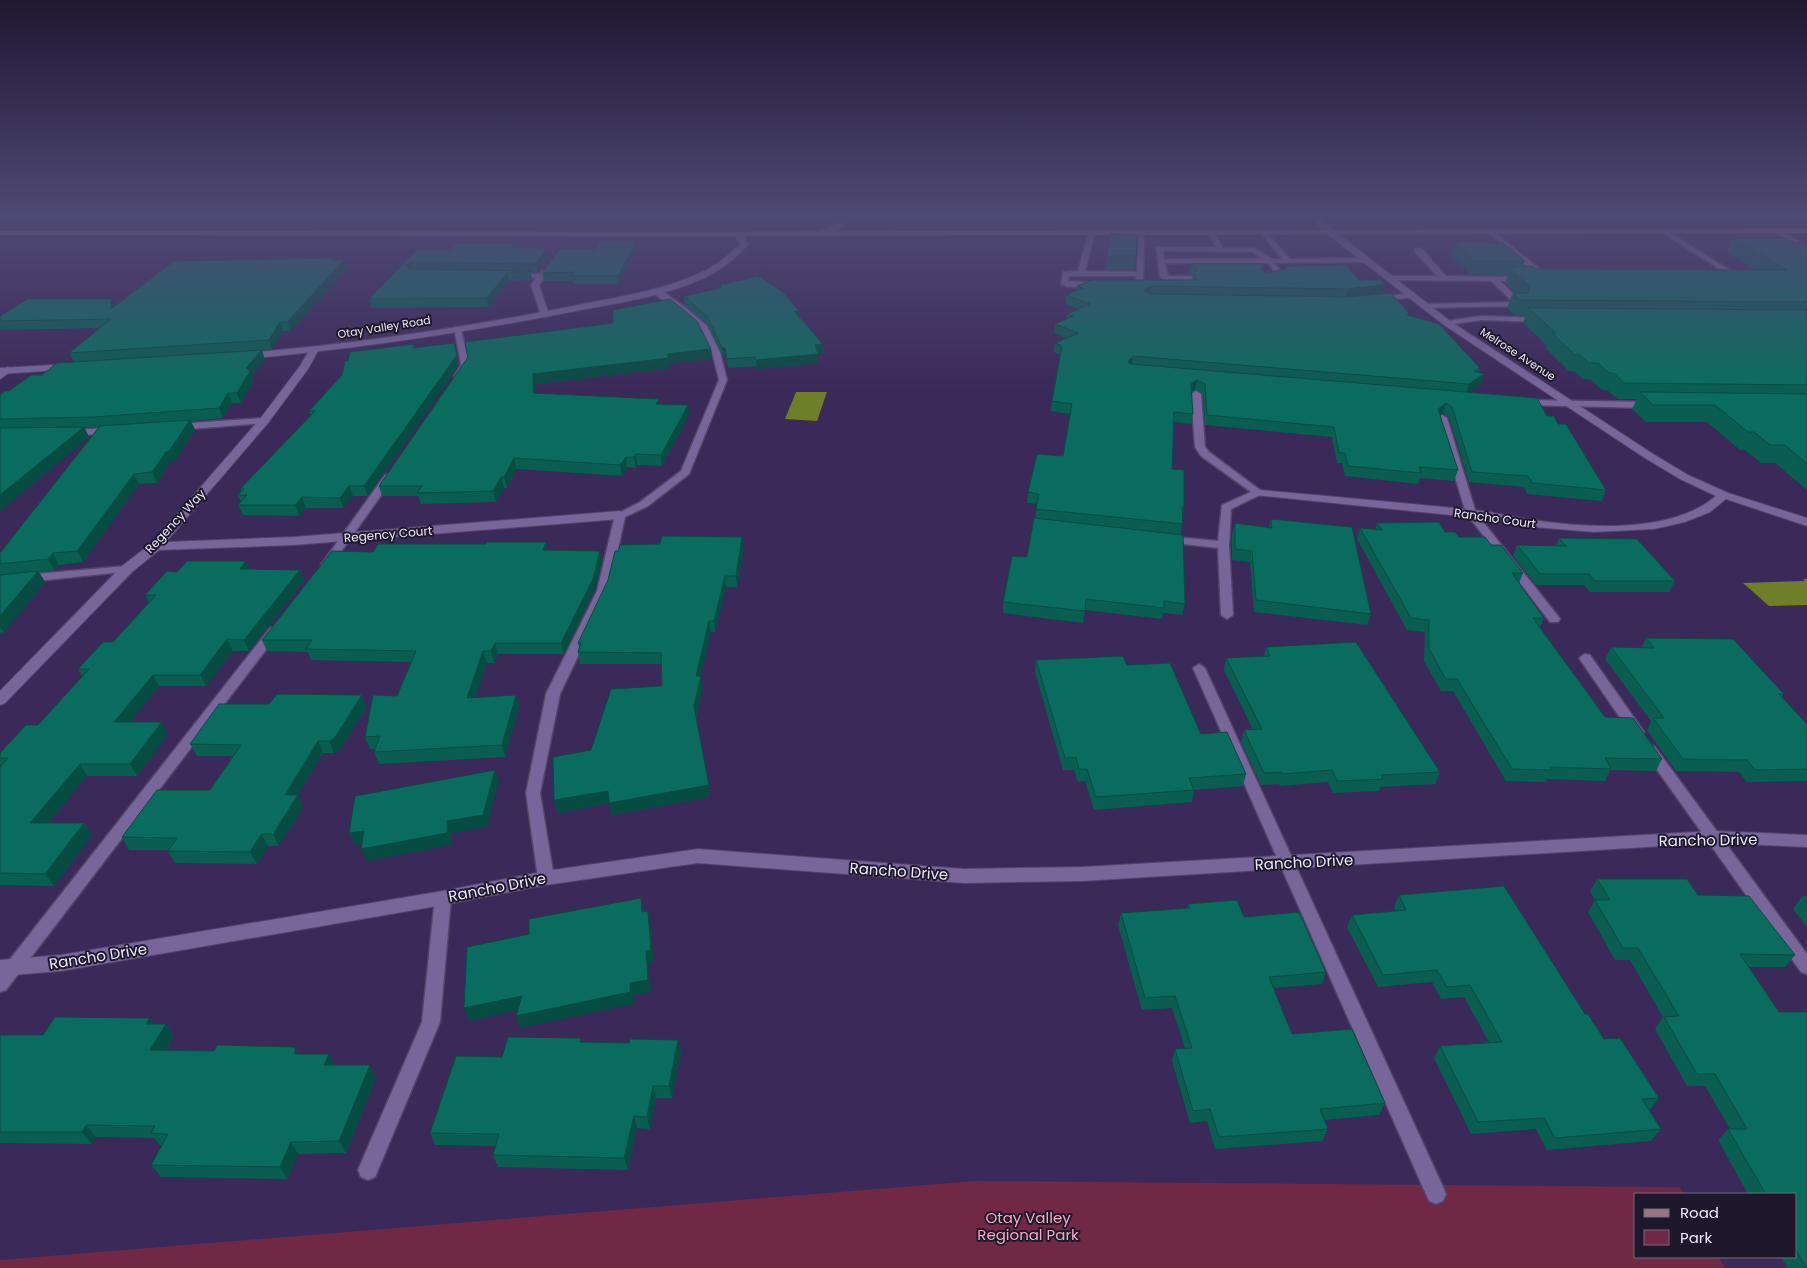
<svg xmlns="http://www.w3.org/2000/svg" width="1807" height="1268" font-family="Poppins,sans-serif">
	<rect width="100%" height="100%" fill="#3b2959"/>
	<path fill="#702844" d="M975 1181 1680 1187 1684 1194H1636V1257H1718L1725 1268H0V1260Z"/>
	<g fill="#6e7e29">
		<path d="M796 392H827L817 421 785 419Z"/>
		<path d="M1803 579H1807V605L1769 606 1743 583 1805 581Z"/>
	</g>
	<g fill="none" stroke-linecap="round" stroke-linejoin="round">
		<g stroke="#54436b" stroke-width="3">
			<g id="service">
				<path d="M1092 230 1095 232 1085 271 1137 272 1139 232 1144 231 1143 283C1137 287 1132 288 1124 287V283H1133L1136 280V276H1069L1068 281 1097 283 1101 285 1097 287H1068L1061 284 1063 272 1078 271 1089 232Z"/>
				<path d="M1211 230 1214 232 1223 248H1255L1272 259H1282L1261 233V231H1265L1290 259 1367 258 1371 260 1367 262 1275 263 1284 276 1271 280 1267 278 1276 274 1268 263H1165L1168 276H1191L1195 278C1188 282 1167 283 1160 277L1156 247H1216L1208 232ZM1163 251 1253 252 1262 259H1164Z"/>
				<path d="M1488 230H1492L1543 272V276H1537L1488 232Z"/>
				<path d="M1661 230H1665L1735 273 1731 275 1719 276V272H1724L1661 232Z"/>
				<path d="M1774 230H1778L1807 246V251L1774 232Z"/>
				<path d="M1415 248H1421L1446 276 1525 277V281H1500L1524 304 1520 306 1422 308V304H1425L1513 302 1491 281 1387 280 1386 278 1390 276H1437L1415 252Z"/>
				<path d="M542 270 549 272 539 285 549 315 545 317 541 315 531 285 536 278 515 277 511 275 515 273 540 274Z"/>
				<path d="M653 289H659L685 307 707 326 720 352 727 380 689 474 648 506 625 517 609 591 560 694 540 793 554 878 552 882 546 884 540 882 538 878 526 793 546 694 597 591 615 515 640 502 681 471 719 380 712 352 700 329 679 311 653 293Z"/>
				<path d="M1411 293 1415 295 1414 297 1379 301 1375 299 1379 297Z"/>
				<path d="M1481 316 1539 318 1543 320 1539 322 1481 320 1447 325 1443 323 1447 321Z"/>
				<path d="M454 327 461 329 469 365 461 378 458 379 454 376 461 365Z"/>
				<path d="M1196 391 1201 394 1205 447 1209 452 1264 493 1231 509 1229 545 1233 615 1227 619 1221 615 1218 548 1166 542 1160 539 1166 536 1218 541 1222 505 1251 492 1201 456 1195 447 1191 394Z"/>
				<path d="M1525 400 1650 402 1655 405 1650 408 1522 405V401Z"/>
				<path d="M1442 415 1447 418 1476 513 1558 616 1560 619 1558 622H1550L1466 513 1437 418Z"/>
				<path d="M264 418 269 421 267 423 177 430 172 427 177 424Z"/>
				<path d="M112 428 115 429V433L69 436 64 433 69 430Z"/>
				<path d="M389 474 394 477 331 566H323L321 564 323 562 385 475Z"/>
				<path d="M127 566 131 567 133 569 131 571 0 585V577Z"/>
				<path d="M274 627 278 628 280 631 278 634 6 990 0 992V972L270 628Z"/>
				<path d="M1585 654 1590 655 1642 729 1644 732 1642 735H1632L1579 658Z"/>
				<path d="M1199 664 1205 668 1443 1187 1446 1194 1443 1201 1436 1204 1429 1201 1193 668Z"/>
				<path d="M1650 745 1655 747 1807 954V974L1801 972 1645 753 1643 750 1645 747Z"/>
				<path d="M443 892 449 893 451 898 440 1022 375 1177 368 1180 361 1177 358 1170 422 1022 435 898 437 893Z"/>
			</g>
		</g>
		<g stroke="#54436b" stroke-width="2">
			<g id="minor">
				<path d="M845 214H853C848 226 833 235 820 235V231L842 222Z"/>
				<path d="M1326 229H1332L1450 321 1653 454 1688 475 1728 493 1807 518V526L1726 499 1710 512 1685 522 1654 529 1594 532 1534 527 1480 518 1255 495 1253 493 1259 490C1331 496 1402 503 1474 510 1494 512 1513 517 1533 520 1588 528 1671 534 1716 496L1680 479 1645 458 1444 325 1326 233Z"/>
				<path d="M313 348 318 351 308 369 268 423 166 542 294 537 620 511 626 515 620 519 294 545 159 550 132 572 5 703 0 705V691L122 566 152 543 260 419 300 366 310 349Z"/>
				<path d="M8 367 13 370 0 379V371Z"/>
				<path d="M1713 831 1807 835V847L1713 843 1082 881 964 883 698 863 546 885 443 905 61 971 0 976V960L61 955 443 891 546 871 698 849 964 869 1082 867Z"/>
			</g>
		</g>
		<g stroke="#54436b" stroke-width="2">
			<g id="tertiary">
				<path d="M1308 214H1316L1332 229V233H1326Z"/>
				<path d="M735 232H741L748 245C736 258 722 269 706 277 664 297 616 303 571 312 463 333 355 349 245 359L240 356 245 353C354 344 461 328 568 307 612 298 659 292 700 273 716 266 727 256 740 245L734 234Z"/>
				<path d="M69 364 72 365V369L0 374V368Z"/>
			</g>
		</g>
		<g stroke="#54436b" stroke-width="2">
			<path id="secondary" d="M1807 229V233L684 236 0 235V231L684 232Z"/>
		</g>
		<use href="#service" fill="#78669b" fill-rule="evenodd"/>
		<use href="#minor" fill="#78669b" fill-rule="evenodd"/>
		<use href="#tertiary" fill="#78669b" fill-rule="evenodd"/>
		<use href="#secondary" fill="#997483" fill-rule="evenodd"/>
	</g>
	<g fill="#095d51">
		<path d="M1110 234 1136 256 1134 270H1106Z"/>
		<path d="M1732 238 1795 243H1807V490L1775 463H1761L1745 450H1740L1707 422H1646L1632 409 1637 399H1618L1607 390H1602L1591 380 1583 379 1574 371H1569L1546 349 1547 346 1523 323 1526 315H1515L1507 308 1513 293H1516L1505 283 1508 275 1470 274 1451 256 1455 242 1525 261 1523 267 1536 269 1756 270 1726 252Z"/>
		<path d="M636 242 637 250 619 284H573V281H544L542 273 595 249Z"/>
		<path d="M515 244 516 247 519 248 548 257 538 272H531L532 280 509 281 489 307 372 308 369 299 417 250H449Z"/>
		<path d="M334 258 335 260 347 268 291 331H283L272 349 218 353 265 360 252 375 254 381 241 403H232L223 418 191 421 195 430 174 462H170L157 483 139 484 83 562 59 565 54 570 39 572 45 582 4 632 0 633V553L99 427H84L89 437 0 511V395L42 375 74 362 69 353 100 328 0 330V316L114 307Z"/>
		<path d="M1190 264 1262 270 1267 273 1359 280 1382 294 1409 313 1408 315 1480 368 1478 372 1484 374 1481 384 1468 392 1547 416 1558 424 1606 490 1602 501 1527 494 1524 487 1469 482 1449 417 1443 413 1440 415 1458 470 1454 481 1420 478 1418 484 1345 476 1342 463H1337L1332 437 1205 425 1203 394 1195 389 1191 392 1193 414 1191 424 1174 422 1172 469 1184 507 1181 534 1185 604 1182 615 1163 613 1162 619 1085 610 1083 623 1003 613V602L1027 557 1035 519 1037 504 1027 503 1028 492 1063 456 1070 414 1051 411 1052 401 1060 355 1054 352 1055 343 1067 338 1054 333 1055 324 1066 319 1067 314 1078 309 1066 304V295L1076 291 1077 286 1192 280 1193 275 1188 273Z"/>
		<path d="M684 296 799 311 800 317 823 344 824 354H818V363L757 369 756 366 728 368 726 357H723L708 325 685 305Z"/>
		<path d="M454 343 459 365 368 496H353L343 508H306L299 516 243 515 238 505 241 502 238 495 241 491 240 489 311 415 309 411 342 375 348 361 414 344 415 348Z"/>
		<path d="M711 349 712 359 669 363 670 368 535 384V393L659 404 689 415 662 466 637 465 636 468 627 467 622 476 516 469 507 488H504L496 502 421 504 418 496H382L379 486 468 357Z"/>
		<path d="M1271 519 1371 614 1367 625 1254 612 1250 562 1232 560V534L1235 523 1269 527Z"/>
		<path d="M1377 523 1445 532 1459 537 1491 545 1523 573 1519 583 1544 618 1540 628 1605 717 1662 759 1656 771 1610 770 1605 781 1547 779 1546 782 1506 781 1453 691H1441L1424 661 1425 632 1407 630 1357 539 1360 528 1375 530Z"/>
		<path d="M1559 538 1675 581 1669 592H1590L1584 585H1536L1513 556 1517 545 1556 546Z"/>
		<path d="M546 542 548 550 602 562 595 590 564 654H498L494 663H487L475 698 516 695 519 707 505 757 379 764 374 752 375 749H370L365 737 397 696 411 662 311 660 308 652 267 651 262 640 373 552 486 544Z"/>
		<path d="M744 548 737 587H726L715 632H711L700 676 703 688 696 717 710 797 612 815 609 803 558 813 554 800 591 750 662 686 661 664H580L578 652 579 647 578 643Z"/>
		<path d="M246 561 250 569 300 570 304 581 249 651H233L206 686H159L130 722 168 734 137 776H87L48 823H84L92 835 54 886 0 885V767L1 766 0 764V753L38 725 82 677 78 669 113 642 149 602 145 595 177 572Z"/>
		<path d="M1646 638 1784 694 1782 697 1807 724V781L1747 782 1739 772 1676 771 1647 730 1651 721 1605 659 1611 647 1641 648Z"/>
		<path d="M1266 647 1440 772 1435 784 1380 787 1379 791 1333 793 1328 782 1280 786 1279 784 1261 785 1241 742 1244 730H1253L1224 670 1226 658 1264 656Z"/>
		<path d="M1036 660 1127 665 1246 774 1243 786 1194 790 1192 802 1094 810 1085 781 1078 782 1074 770H1063L1035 672Z"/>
		<path d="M362 695 367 707 339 751 334 753H323L298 795 303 807 279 846H268L257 864 175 863 168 851 169 850H129L122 837 210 790 233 756H197L190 744 269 704Z"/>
		<path d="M1597 879 1698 895 1795 955 1785 967H1749L1779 1012H1807V1268H1788L1781 1257H1796V1194H1748L1718 1140 1728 1129H1730L1705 1086H1687L1655 1029 1663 1017 1630 960H1615L1588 912 1595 900 1590 891Z"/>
		<path d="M1399 895 1585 1014 1604 1039 1659 1098 1650 1110H1649L1661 1129 1651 1141 1547 1150 1536 1129 1471 1134 1434 1058 1440 1046 1489 1042 1464 997 1441 999 1432 982 1378 987 1347 927 1352 915 1395 911 1394 907Z"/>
		<path d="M1802 896H1807V927L1793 909Z"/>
		<path d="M1188 904 1244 917 1326 972 1322 984 1273 988 1292 1034 1385 1103 1379 1115 1324 1120 1328 1129 1322 1141 1215 1149 1207 1121 1190 1123 1172 1061 1175 1049 1185 1048 1172 1008 1142 1010 1118 925 1121 913 1187 908Z"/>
		<path d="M150 1018 154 1024H166L174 1036 166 1051H214L295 1047 299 1054H329L335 1065 376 1077 346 1153 298 1154 287 1179 161 1177 151 1165 162 1145H160L154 1138 96 1137 92 1144 0 1143V1035H43Z"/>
		<path d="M581 1038 582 1042 629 1043 678 1040 681 1052 672 1098H656L650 1129 637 1128 628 1170 498 1167 493 1155 495 1146 435 1145 430 1133 502 1057Z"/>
	</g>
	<g fill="#074c42">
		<path d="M636 242 637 250 619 284 618 276Z"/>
		<path d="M547 248 548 257 538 272 536 264Z"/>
		<path d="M344 260 347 268 291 331 287 322Z"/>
		<path d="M411 262 413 270 407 273 405 265Z"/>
		<path d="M507 273 509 281 489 307 487 298Z"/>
		<path d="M1384 285 1382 294 1346 298 1348 289Z"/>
		<path d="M1150 286 1149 295 1144 291Z"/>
		<path d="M111 299 115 308 111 309Z"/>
		<path d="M794 311H799L800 319Z"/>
		<path d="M280 322 283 331 272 349 269 340Z"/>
		<path d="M454 343 459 365 368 496 364 486Z"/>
		<path d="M823 344 824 354H818V363L757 369 756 360 815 345Z"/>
		<path d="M722 348H725L726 357H723Z"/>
		<path d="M711 349 712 359 669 363 670 368 535 384 536 403 533 393V374L667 354Z"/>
		<path d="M262 350 265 360 252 375 254 381 241 403 237 393 246 368Z"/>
		<path d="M1133 356 1132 365 1126 371 1128 361Z"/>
		<path d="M1484 374 1481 384 1466 394 1469 384Z"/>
		<path d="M1197 380 1195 389 1189 394 1191 384Z"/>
		<path d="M228 393 232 403 223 418 219 408Z"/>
		<path d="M1446 403 1443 413 1435 419 1438 409Z"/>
		<path d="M688 405 689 415 662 466 661 455Z"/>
		<path d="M190 420 195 430 174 462H170L157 483 152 472 166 452Z"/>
		<path d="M84 427 89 437 0 511V495Z"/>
		<path d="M636 454 637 465 636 468 634 457Z"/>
		<path d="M626 457 627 467 622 476 620 465Z"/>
		<path d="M514 458 516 469 507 488 504 477Z"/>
		<path d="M134 474 139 484 83 562 77 551Z"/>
		<path d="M501 477 504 488 496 502 493 491Z"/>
		<path d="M349 486 353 496 343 508 340 498Z"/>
		<path d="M302 497 306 508 299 516 295 505Z"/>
		<path d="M742 537 744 548 737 587 736 576Z"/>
		<path d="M546 542 549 553 543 550Z"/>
		<path d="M600 551 602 562 595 590 564 654 561 643Z"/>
		<path d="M53 553 59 565 54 570 48 559Z"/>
		<path d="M246 561 251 572 240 569Z"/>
		<path d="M300 570 304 581 249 651 244 640Z"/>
		<path d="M38 571 45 582 4 632 0 627V616Z"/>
		<path d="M725 576 726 587 715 632 714 621Z"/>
		<path d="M709 621 711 632 698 688 696 676Z"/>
		<path d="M227 639 233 651 206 686 200 675Z"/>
		<path d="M495 643 498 654 494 663 491 651Z"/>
		<path d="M483 651 487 663 471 710 467 698Z"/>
		<path d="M153 675 159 686 120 734 114 722Z"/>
		<path d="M701 676 703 688 695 718 694 706Z"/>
		<path d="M362 695 367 707 339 751 334 753 329 741Z"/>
		<path d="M516 695 519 707 505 757 502 745Z"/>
		<path d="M162 722 168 734 137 776 130 764Z"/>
		<path d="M318 741 323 753 298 795 303 807 279 846 273 834 285 795Z"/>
		<path d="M80 764 87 776 38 835 30 823Z"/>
		<path d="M495 770 499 782 487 827 452 833 451 845 367 861 361 849 447 821Z"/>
		<path d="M709 785 710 797 612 815 609 803 558 813 554 800 608 791Z"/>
		<path d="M84 823 92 835 54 886 45 874Z"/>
		<path d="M364 831 369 843 355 845 349 833Z"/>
		<path d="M261 834 268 846 257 864 250 852Z"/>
		<path d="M648 911 650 923 654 962 648 963 651 992 633 995V1004L520 1028 516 1016 630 983 646 951Z"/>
		<path d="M522 996 526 1008 469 1021 464 1008Z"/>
		<path d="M150 1018 158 1030 146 1024Z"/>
		<path d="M166 1024 174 1036 159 1062 150 1050Z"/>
		<path d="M678 1040 681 1052 672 1098 669 1086Z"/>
		<path d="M295 1047 302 1059 295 1054Z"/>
		<path d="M329 1054 336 1067 324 1065Z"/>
		<path d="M370 1065 376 1077 346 1153 339 1141Z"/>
		<path d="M653 1086 656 1098 650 1129 647 1117Z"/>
		<path d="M634 1116 637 1128 628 1170 624 1158Z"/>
		<path d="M86 1125 96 1137 92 1144 82 1132Z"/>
		<path d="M291 1142 298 1154 287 1179 280 1167Z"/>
	</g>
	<g fill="#0a6c5e" stroke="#074c42">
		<path d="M1110 234 1137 235 1136 256H1107Z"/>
		<path d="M1732 238H1785L1795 243H1807V302L1520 300 1513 293H1528L1530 287 1510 268 1533 266 1536 269 1787 270Z"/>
		<path d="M600 242H636L618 276H572L574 272 542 273 559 249H595Z"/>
		<path d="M1455 242 1503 243 1525 261H1474Z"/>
		<path d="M465 243 515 244 513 247H519L518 248H547L536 264 411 262 405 265 411 269 531 271 507 273 487 298 369 299 417 250H449L455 244Z"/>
		<path d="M334 258 332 260H344L287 322H280L269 340 69 353 111 319 0 321V316L28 299H111V309L174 261Z"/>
		<path d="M1190 264H1263L1261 270 1267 273 1286 269 1287 266 1346 265 1359 280H1380L1384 285 1348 289 1150 286 1144 291 1150 294 1348 297 1391 293 1409 313 1407 315 1439 324 1480 368 1474 371 1484 374 1469 384 1133 356 1128 361 1130 364 1537 398 1547 416H1554L1558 424H1566L1606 490 1532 483 1528 476 1472 472 1452 407 1446 403 1438 409 1458 470 1419 467 1421 473 1348 466 1345 453H1339L1334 427 1207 415 1205 384 1197 380 1191 384 1193 414 1174 412 1172 469 1184 470V507H1182L1183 524 1036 509 1039 494 1028 492 1037 454 1063 456 1072 404 1052 401 1062 346 1055 343 1079 333 1055 324 1073 316 1067 314 1090 304 1066 295 1083 288 1077 286 1092 280H1197L1194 273 1198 269Z"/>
		<path d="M758 276 783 292 799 311H794L823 344 815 345 818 354 756 360 755 357 727 359 725 348H722L707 316 684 296 721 288 720 285Z"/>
		<path d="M670 299 697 321 711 349 667 354 669 358 533 374V393L659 399 656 404 688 405 661 455 636 454 634 457H626L620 465 514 458 504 477H501L493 491 417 493 422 486H379L468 357 465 342 613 323V310Z"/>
		<path d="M1528 308 1807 310V385L1624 383 1614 373H1609L1598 363H1589L1580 355H1575L1552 333H1556Z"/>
		<path d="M454 343 457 355 364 486H349L340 498 302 497 295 505H238L247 495H238L244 489H240L315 411H309L342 375 345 361H348L350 352 414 344 413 348Z"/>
		<path d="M262 350 246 368 250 371 237 393H228L219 408 93 417 0 419V395L5 391H9L31 375H42L57 363Z"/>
		<path d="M1640 392 1807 394V464L1785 445H1770L1754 432H1748L1715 405H1653Z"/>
		<path d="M190 420 169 451 166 452 152 472 134 474 77 551 53 553 48 559 0 564V553L100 426Z"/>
		<path d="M84 427 0 495V428Z"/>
		<path d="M1034 518 1183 535 1185 604 1164 601V608L1086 599 1085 611 1003 602 1012 556 1027 557Z"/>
		<path d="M1271 519 1352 527 1371 614 1256 600 1252 551 1235 549V523L1272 528Z"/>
		<path d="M1439 522 1445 532H1455L1459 537H1485L1491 545H1501L1523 573H1512L1544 618H1533L1605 717 1633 718 1662 759 1605 758 1611 769 1550 767 1552 770 1512 769 1457 679H1446L1429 649V620L1411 618 1360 528 1382 530 1377 523Z"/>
		<path d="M662 536 742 537 736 576H725L714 621H709L696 676H701L694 706 709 785 609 803 608 791 554 800 553 757 591 750 611 689 662 686 661 653 578 652 581 643H578L608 580 615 551H618L620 545 660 544Z"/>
		<path d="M1559 538 1637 539 1675 581H1595L1589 574H1540L1517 545 1566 546Z"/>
		<path d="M487 542H546L543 550 600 551 593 579 561 643H495L491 651H483L467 698 516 695 502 745 374 752 380 736 365 737 373 695 397 696 416 651 306 649 312 640H262L332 551 373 552 378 544H486Z"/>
		<path d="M187 561H246L240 569 300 570 244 640 227 639 200 675H153L114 722H162L130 764H80L30 823H84L45 874 0 873V767L8 758H0V753L26 725H38L89 669H78L103 642H113L156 595H145L167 571 177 572Z"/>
		<path d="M38 571 0 616V575Z"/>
		<path d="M1646 638 1733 639 1784 694H1779L1807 724V769L1755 770 1747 760 1683 759 1653 718H1664L1611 647 1654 648Z"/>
		<path d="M1356 642 1440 772 1381 775 1383 779 1337 781 1332 770 1283 774 1282 772 1264 773 1244 730 1262 729 1226 658 1270 656 1266 647Z"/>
		<path d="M1123 656 1127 665 1170 663 1201 734 1227 732 1246 774 1189 778 1194 790 1096 797 1087 769H1079L1076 757 1065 758 1036 660Z"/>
		<path d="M277 694 362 695 334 739 329 741H318L285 795H298L273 834H261L250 852 168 851 177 838 122 837 157 790H210L241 745 190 744 219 704H269Z"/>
		<path d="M495 770 483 815 447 821V833L361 849 364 831 349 833 355 796Z"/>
		<path d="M1597 879H1687L1698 895 1749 896 1795 955 1740 954 1779 1012H1807V1266H1805L1796 1250V1194H1766L1728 1129H1747L1715 1074H1697L1664 1017 1679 1016 1638 948H1623L1595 900H1610Z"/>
		<path d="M1504 886 1585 1014H1588L1604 1039 1620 1038 1659 1098 1642 1099 1661 1129 1555 1138 1544 1118 1478 1122 1440 1046 1502 1042 1470 985 1447 987 1437 970 1383 975 1352 915 1406 910 1399 895Z"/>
		<path d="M1802 896H1807V903Z"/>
		<path d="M641 898 642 912 648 911 651 950 646 951 648 980 630 983V992L516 1016 522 996 464 1008 467 947 529 934V919Z"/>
		<path d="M1237 900 1244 917 1299 912 1326 972 1269 977 1292 1034 1352 1029 1385 1103 1320 1109 1328 1129 1219 1137 1210 1109 1193 1111 1175 1049 1192 1048 1175 996 1145 998 1121 913 1190 908 1188 904Z"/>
		<path d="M55 1017 150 1018 146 1024H166L150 1050 214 1051 217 1045 295 1047V1054H329L324 1065H370L339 1141 291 1142 280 1167 151 1165 168 1134 151 1133 155 1126 86 1125 82 1132H0V1035H43Z"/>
		<path d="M508 1037 581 1038 580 1042 629 1043 630 1039 678 1040 669 1086H653L647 1117 634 1116 624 1158 493 1155 499 1134 430 1133 456 1056 502 1057Z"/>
	</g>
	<linearGradient id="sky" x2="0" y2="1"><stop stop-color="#201731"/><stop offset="0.55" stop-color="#4f4976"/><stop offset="1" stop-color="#4f4976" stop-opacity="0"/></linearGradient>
	<rect width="1807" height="392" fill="url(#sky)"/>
	<g text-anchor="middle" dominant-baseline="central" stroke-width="4" stroke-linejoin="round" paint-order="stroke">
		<g font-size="11" fill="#eee9fb" stroke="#1f182d">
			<text transform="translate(384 327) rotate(-9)">Otay Valley Road</text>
			<text transform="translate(1518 354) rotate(33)">Melrose Avenue</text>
		</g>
		<g font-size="12" fill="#eee9fb" stroke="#1f182d">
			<text transform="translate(1495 518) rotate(8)">Rancho Court</text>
			<text transform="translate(175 521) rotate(-47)">Regency Way</text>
			<text transform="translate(388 534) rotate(-5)">Regency Court</text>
		</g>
		<g font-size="15" fill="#eee9fb" stroke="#1f182d">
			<text transform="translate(1708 840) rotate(-1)">Rancho Drive</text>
			<text transform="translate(1304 862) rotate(-3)">Rancho Drive</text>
			<text transform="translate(899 871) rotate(4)">Rancho Drive</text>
			<text transform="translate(497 887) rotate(-11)">Rancho Drive</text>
			<text transform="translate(98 956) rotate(-9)">Rancho Drive</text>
		</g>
		<g font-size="15" fill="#faa8c1" stroke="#1f182d">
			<text x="1028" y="1217">Otay Valley<tspan x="1028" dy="17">Regional Park</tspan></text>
		</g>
	</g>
	<rect x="1634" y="1193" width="162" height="65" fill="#1f182d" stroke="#726c7f"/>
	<rect x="1644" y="1209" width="25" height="8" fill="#997483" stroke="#726c7f"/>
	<text x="1680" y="1218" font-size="15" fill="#eee9fb">Road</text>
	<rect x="1644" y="1230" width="25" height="15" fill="#702844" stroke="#726c7f"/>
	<text x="1680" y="1243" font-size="15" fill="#eee9fb">Park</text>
</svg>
